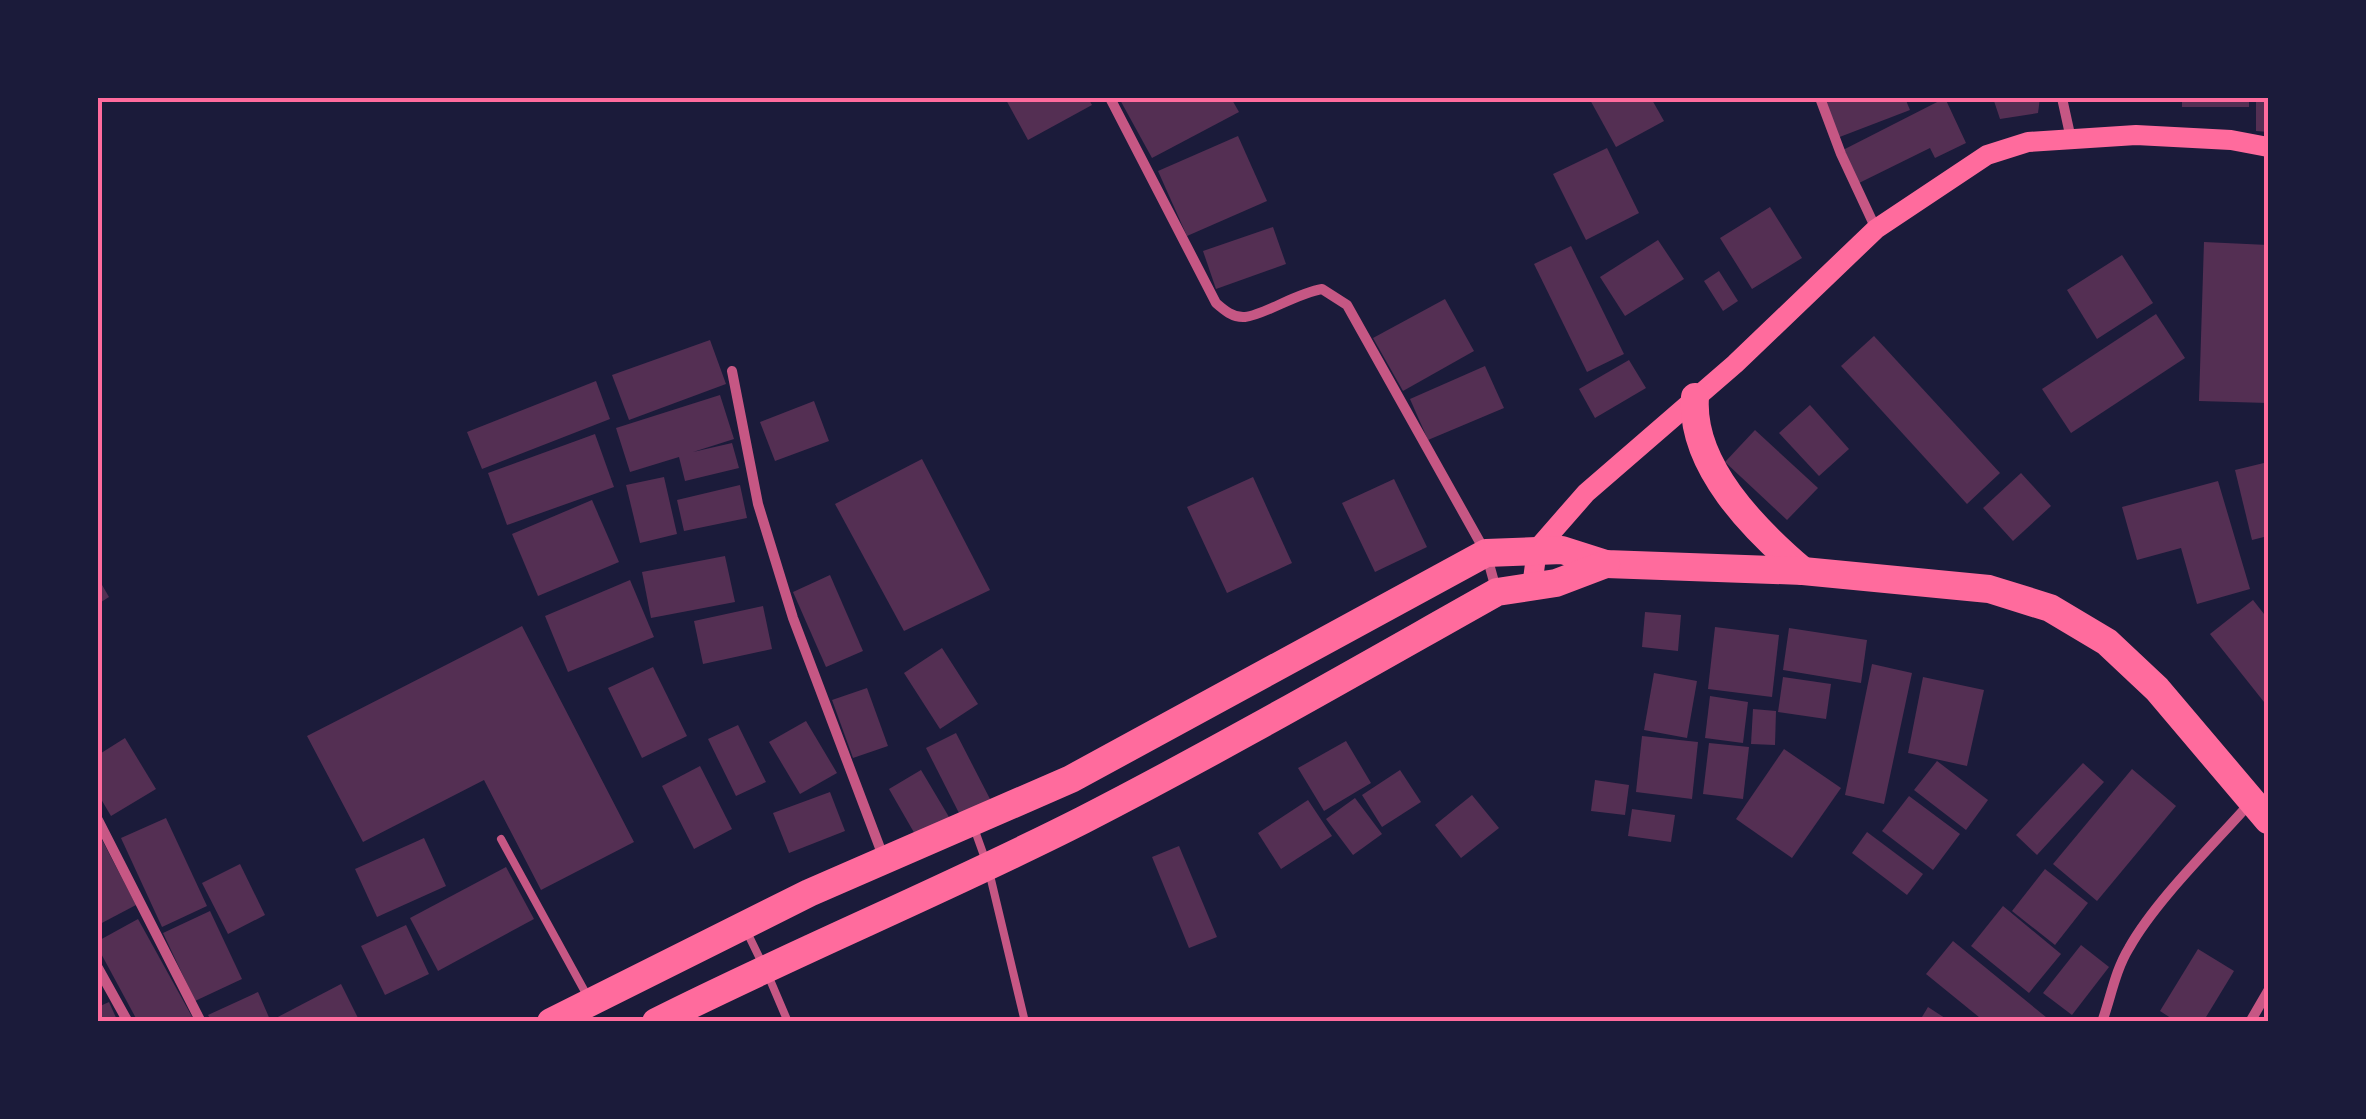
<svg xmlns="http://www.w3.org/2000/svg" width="2366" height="1119" font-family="Rubik,sans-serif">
	<rect width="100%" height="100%" fill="#1b1b3a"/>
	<g fill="#542f53">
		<path d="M1005 98H1088L1092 105 1028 140Z"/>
		<path d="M1119 98H1231L1239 112 1152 158Z"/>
		<path d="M1589 98H1651L1664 121 1616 147Z"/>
		<path d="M1822 98H1905L1910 110 1837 138Z"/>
		<path d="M1945 98 1966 143 1935 158 1930 148 1857 184 1841 151Z"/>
		<path d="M1993 98H2040L2038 113 2000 119Z"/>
		<rect x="2182" y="98" width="67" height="9"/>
		<path d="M2256 98H2268V132L2256 131Z"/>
		<path d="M1238 136 1267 201 1187 236 1158 171Z"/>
		<path d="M1607 148 1639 213 1586 240 1553 174Z"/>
		<path d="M1770 207 1802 258 1752 289 1720 238Z"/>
		<path d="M1273 227 1286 264 1216 289 1203 251Z"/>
		<path d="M1658 240 1684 279 1625 316 1600 277Z"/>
		<path d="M2204 242 2268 245V403L2199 401Z"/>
		<path d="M1571 246 1624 354 1587 372 1534 264Z"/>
		<path d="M2122 255 2153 303 2097 339 2067 290Z"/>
		<path d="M1719 271 1738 301 1723 311 1704 281Z"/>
		<path d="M1445 299 1474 351 1403 391 1373 338Z"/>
		<path d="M2156 314 2185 358 2071 433 2042 389Z"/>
		<path d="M1874 336 2000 473 1967 504 1841 366Z"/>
		<path d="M710 340 726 384 629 420 612 375Z"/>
		<path d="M1629 360 1646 388 1595 418 1579 389Z"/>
		<path d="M1485 366 1504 408 1428 440 1410 399Z"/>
		<path d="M596 381 610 419 482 469 467 432Z"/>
		<path d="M720 395 734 439 693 452 732 443 739 468 685 481 679 457 630 472 616 428Z"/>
		<path d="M814 401 829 441 775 461 760 422Z"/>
		<path d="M1810 405 1849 449 1819 476 1779 433Z"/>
		<path d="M1755 430 1818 488 1787 520 1725 462Z"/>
		<path d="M595 434 614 487 507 525 488 473Z"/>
		<path d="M922 459 990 590 904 631 835 504Z"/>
		<path d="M2268 462V536L2252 540 2235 470Z"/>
		<path d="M2021 473 2051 506 2013 541 1983 508Z"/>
		<path d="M664 477 677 534 640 543 626 485Z"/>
		<path d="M1253 477 1292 563 1227 593 1187 507Z"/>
		<path d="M1394 479 1427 547 1375 572 1342 503Z"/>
		<path d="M2218 481 2250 589 2197 604 2181 548 2137 560 2122 507Z"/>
		<path d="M740 485 747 518 684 531 677 500Z"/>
		<path d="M592 500 619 562 538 596 512 534Z"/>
		<path d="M725 556 735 602 651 618 642 572Z"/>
		<path d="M830 575 863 651 826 667 793 592Z"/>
		<path d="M98 578 109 597 98 604Z"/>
		<path d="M630 580 654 637 568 672 545 616Z"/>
		<path d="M2253 600 2268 619V707L2210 634Z"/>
		<path d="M763 606 772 649 703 664 694 621Z"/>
		<path d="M1645 612 1681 615 1678 651 1642 647Z"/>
		<path d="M522 626 634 842 541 890 484 780 363 842 307 736Z"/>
		<path d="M1715 627 1779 635 1772 697 1708 689Z"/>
		<path d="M1789 628 1867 640 1861 683 1783 670Z"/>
		<path d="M942 648 978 704 940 729 904 673Z"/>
		<path d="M1872 664 1912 673 1884 804 1845 795Z"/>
		<path d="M653 667 687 736 642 758 608 688Z"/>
		<path d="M1654 673 1697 681 1687 738 1644 730Z"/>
		<path d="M1783 677 1831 684 1826 719 1778 712Z"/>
		<path d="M1923 677 1984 690 1967 766 1908 753Z"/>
		<path d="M867 688 888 746 853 758 832 700Z"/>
		<path d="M1710 696 1748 702 1743 743 1705 738Z"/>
		<path d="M1753 709 1776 711 1775 745 1751 744Z"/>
		<path d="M806 721 837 773 800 794 769 742Z"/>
		<path d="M738 725 766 782 736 796 708 739Z"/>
		<path d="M956 733 990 799 960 815 926 748Z"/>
		<path d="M1642 736 1698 742 1692 799 1636 792Z"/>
		<path d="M125 738 156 789 111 816 98 794V755Z"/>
		<path d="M1346 741 1371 783 1324 811 1298 768Z"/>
		<path d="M1709 743 1749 747 1743 799 1703 794Z"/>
		<path d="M1784 749 1841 788 1792 858 1736 819Z"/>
		<path d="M1937 761 1988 800 1966 830 1914 790Z"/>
		<path d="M2083 763 2104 782 2037 855 2016 835Z"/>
		<path d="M700 766 732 829 694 849 662 786Z"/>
		<path d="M2132 769 2176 806 2097 901 2053 864Z"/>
		<path d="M921 770 949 817 916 836 889 789Z"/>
		<path d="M1400 770 1421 802 1382 827 1362 795Z"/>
		<path d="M1595 780 1629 785 1625 815 1591 811Z"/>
		<path d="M830 792 845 831 789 853 773 813Z"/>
		<path d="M1472 795 1499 828 1461 858 1435 825Z"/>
		<path d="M1909 796 1960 834 1933 870 1882 831Z"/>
		<path d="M1355 798 1382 834 1353 855 1326 819Z"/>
		<path d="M1308 800 1332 836 1281 869 1258 833Z"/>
		<path d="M1632 809 1675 815 1671 842 1628 836Z"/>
		<path d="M166 818 207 906 162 927 121 838Z"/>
		<path d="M1867 832 1923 874 1907 895 1852 853Z"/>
		<path d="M100 836 136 905 98 925V838Z"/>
		<path d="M424 838 446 886 377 917 355 869Z"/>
		<path d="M1179 846 1217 937 1189 948 1152 857Z"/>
		<path d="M240 864 265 915 228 934 202 883Z"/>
		<path d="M506 867 534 919 438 971 410 918Z"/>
		<path d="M2045 869 2088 903 2055 945 2012 911Z"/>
		<path d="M2003 906 2061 954 2029 993 1971 946Z"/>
		<path d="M210 911 242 979 195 1001 163 933Z"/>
		<path d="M138 919 195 1022H138L98 948V941Z"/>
		<path d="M406 925 429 974 385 995 361 946Z"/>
		<path d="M1953 941 2052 1022H1985L1926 974Z"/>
		<path d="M2081 945 2109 967 2072 1015 2043 993Z"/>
		<path d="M2198 949 2234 971 2203 1022H2177L2160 1011Z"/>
		<path d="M341 984 360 1022H275L274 1019Z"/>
		<path d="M258 992 271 1022H212L208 1015Z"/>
		<path d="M109 1002 118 1022H98V1007Z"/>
		<path d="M1928 1007 1951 1022H1919Z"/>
	</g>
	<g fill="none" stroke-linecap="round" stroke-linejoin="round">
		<g stroke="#c65784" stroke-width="8">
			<path d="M974 828 988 867 1025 1022"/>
			<path d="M501 839 589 999"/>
			<path d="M746 930 762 963"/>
			<path d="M768 975 788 1022"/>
		</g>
		<g stroke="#c65784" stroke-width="10">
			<path d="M1110 98 1216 303C1224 310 1233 318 1245 317 1264 315 1297 293 1322 289L1347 305 1486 553 1496 589"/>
			<path d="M1820 98 1841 154 1876 229"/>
			<path d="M2062 98 2071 139"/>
			<path d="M732 371 758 504 793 618 883 856"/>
			<path d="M98 820 201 1022"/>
			<path d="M98 968 128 1022"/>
			<path d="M2102 1022C2111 997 2115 971 2129 948 2156 900 2213 845 2250 803"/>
			<path d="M2250 1022 2268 991"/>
		</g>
		<path stroke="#ff6b9d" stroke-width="20" d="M1532 587 1537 549 1586 493 1735 364 1876 229 1987 155 2028 142 2136 135 2231 140 2268 147"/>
		<g stroke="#ff6b9d" stroke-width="28">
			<path d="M1695 397C1690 466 1755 530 1803 571"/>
			<path d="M551 1022 809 893 1071 779 1486 553 1562 550 1606 564 1803 571 1989 589 2050 608 2107 642 2157 689 2268 820"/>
			<path d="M656 1022C797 951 943 891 1083 820 1223 748 1360 669 1497 592L1556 583 1606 564"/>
		</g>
	</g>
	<rect width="2366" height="1119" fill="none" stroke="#1b1b3a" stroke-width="200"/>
	<rect x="100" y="100" width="2166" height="919" fill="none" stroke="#ff6b9d" stroke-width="4"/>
</svg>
